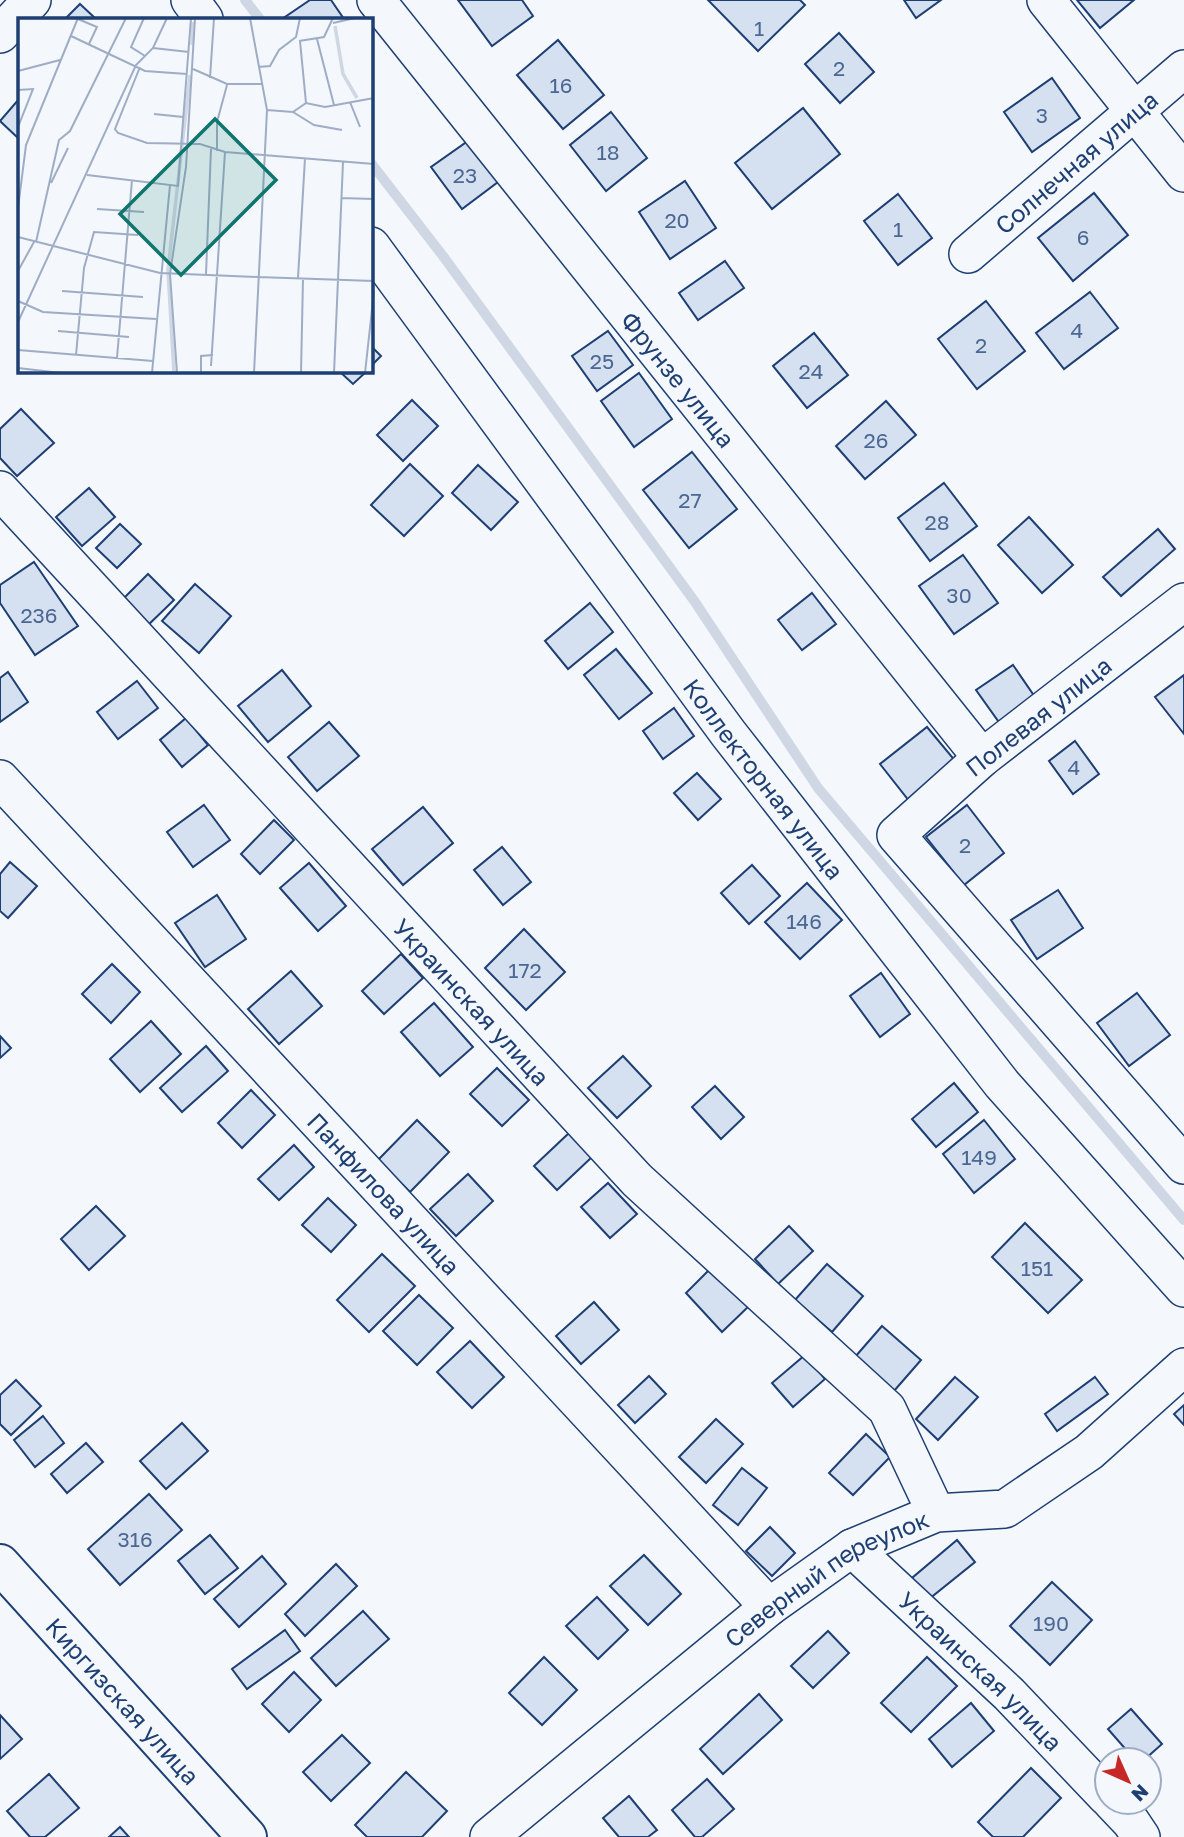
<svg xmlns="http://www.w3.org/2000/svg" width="1184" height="1837" font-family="'Golos Text',sans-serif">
	<rect width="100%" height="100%" fill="#f4f7fb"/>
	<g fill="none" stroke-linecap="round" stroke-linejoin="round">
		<g stroke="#cfd7e4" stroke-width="10">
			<path d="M245 0 260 19"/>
			<path d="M371 163 443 256 695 602 818 788 1184 1220"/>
		</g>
	</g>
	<g fill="#d5e0f0" stroke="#1d3f73" stroke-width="2">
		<path d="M310 0H331L344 19H282Z"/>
		<path d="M458 0H522L533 16 492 46Z"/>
		<path d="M708 0H800L805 5 758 51Z"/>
		<path d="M904 0H941L916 18Z"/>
		<path d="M1077 0H1134L1100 28Z"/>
		<path d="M80 4 96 19H65Z"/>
		<path d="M839 33 874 72 840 103 805 64Z"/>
		<path d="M558 40 604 95 563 129 517 75Z"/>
		<path d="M1052 78 1080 118 1032 152 1004 112Z"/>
		<path d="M19 99V139L0 121Z"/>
		<path d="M803 108 840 154 772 209 735 163Z"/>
		<path d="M611 112 647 158 606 191 570 145Z"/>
		<path d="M468 141 498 182 462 209 431 167Z"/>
		<path d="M685 181 716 228 670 259 639 212Z"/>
		<path d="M1094 193 1128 235 1073 281 1038 238Z"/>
		<path d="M898 194 932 238 898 265 864 221Z"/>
		<path d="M725 261 744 288 698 320 679 293Z"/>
		<path d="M1090 292 1118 328 1064 369 1036 333Z"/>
		<path d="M986 301 1025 351 977 389 938 339Z"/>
		<path d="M608 331 633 365 597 391 572 356Z"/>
		<path d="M814 333 848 375 807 408 773 366Z"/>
		<path d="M371 346 381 356 371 366Z"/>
		<path d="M339 371H367L353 384Z"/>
		<path d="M639 373 672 419 634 447 601 401Z"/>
		<path d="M412 400 438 426 403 461 377 435Z"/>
		<path d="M886 401 916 435 865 479 836 446Z"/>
		<path d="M21 409 54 443 17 476 0 458V429Z"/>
		<path d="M692 452 737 509 689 548 643 490Z"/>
		<path d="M410 464 443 496 404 536 371 505Z"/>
		<path d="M478 465 518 502 491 530 452 493Z"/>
		<path d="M944 483 977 526 930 561 898 518Z"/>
		<path d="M89 488 115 517 82 546 56 517Z"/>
		<path d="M1029 517 1073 565 1042 593 998 545Z"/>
		<path d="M120 524 141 544 117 568 96 548Z"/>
		<path d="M1158 529 1175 549 1121 596 1103 577Z"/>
		<path d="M963 555 998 603 954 634 919 586Z"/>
		<path d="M34 562 78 626 35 655 0 603V585Z"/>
		<path d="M148 574 174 600 143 630 118 604Z"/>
		<path d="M195 584 231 616 199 653 162 621Z"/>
		<path d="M812 593 836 624 802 650 778 620Z"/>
		<path d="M590 603 613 632 568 669 545 641Z"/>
		<path d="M616 649 652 693 619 719 584 675Z"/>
		<path d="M1013 665 1037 700 1001 725 976 690Z"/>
		<path d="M282 670 311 706 268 742 238 706Z"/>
		<path d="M8 672 28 702 0 722V678Z"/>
		<path d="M1184 675V734L1155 697Z"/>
		<path d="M137 681 158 708 118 739 97 712Z"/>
		<path d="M674 708 694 736 663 759 643 731Z"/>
		<path d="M186 718 208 745 182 767 160 740Z"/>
		<path d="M329 722 359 756 317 791 288 757Z"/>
		<path d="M927 727 957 763 910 802 880 764Z"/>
		<path d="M1075 741 1099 774 1073 794 1049 761Z"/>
		<path d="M697 773 721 799 698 820 674 793Z"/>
		<path d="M204 805 230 840 193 867 167 832Z"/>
		<path d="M967 805 1004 853 964 885 926 837Z"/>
		<path d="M423 807 453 843 403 885 372 849Z"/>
		<path d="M274 820 294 840 260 874 241 854Z"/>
		<path d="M502 847 531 882 503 905 474 870Z"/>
		<path d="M10 862 37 886 8 918 0 911V874Z"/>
		<path d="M309 863 346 906 318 931 280 888Z"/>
		<path d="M752 865 780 896 749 924 721 893Z"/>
		<path d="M807 883 842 920 800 959 765 922Z"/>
		<path d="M1058 890 1083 928 1037 959 1011 920Z"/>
		<path d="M217 895 246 939 205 967 175 923Z"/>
		<path d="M524 929 565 972 526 1010 485 968Z"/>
		<path d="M401 954 423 978 384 1014 362 991Z"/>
		<path d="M112 964 140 992 111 1023 82 994Z"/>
		<path d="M291 971 322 1006 279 1044 248 1009Z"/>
		<path d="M881 973 910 1014 880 1037 850 996Z"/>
		<path d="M1137 993 1170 1035 1129 1066 1097 1023Z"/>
		<path d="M434 1003 473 1047 440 1076 401 1032Z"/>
		<path d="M151 1021 181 1054 140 1092 110 1059Z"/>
		<path d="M0 1036 11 1048 0 1058Z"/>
		<path d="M206 1046 228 1071 182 1112 160 1088Z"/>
		<path d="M623 1056 651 1086 617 1118 588 1088Z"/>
		<path d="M497 1068 529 1100 502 1126 470 1094Z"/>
		<path d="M954 1083 978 1112 936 1147 912 1119Z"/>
		<path d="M715 1086 744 1117 721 1139 692 1107Z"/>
		<path d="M251 1090 275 1115 242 1148 218 1123Z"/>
		<path d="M417 1120 449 1152 410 1192 378 1160Z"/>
		<path d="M984 1120 1015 1159 974 1193 943 1154Z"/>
		<path d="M569 1133 592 1157 557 1190 534 1166Z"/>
		<path d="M294 1145 314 1167 279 1200 258 1179Z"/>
		<path d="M468 1174 493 1201 456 1236 430 1209Z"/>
		<path d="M608 1183 637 1214 610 1238 581 1207Z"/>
		<path d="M328 1198 356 1225 331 1252 302 1225Z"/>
		<path d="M96 1206 125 1236 89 1270 61 1239Z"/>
		<path d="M1025 1223 1082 1280 1048 1313 992 1257Z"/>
		<path d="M789 1226 813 1251 778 1284 755 1259Z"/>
		<path d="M382 1254 415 1286 369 1332 337 1300Z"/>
		<path d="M827 1264 863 1296 832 1332 795 1300Z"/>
		<path d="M713 1266 750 1305 722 1332 686 1293Z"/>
		<path d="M419 1295 453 1328 417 1365 383 1331Z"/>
		<path d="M594 1302 619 1330 581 1364 556 1336Z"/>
		<path d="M882 1326 921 1360 894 1391 855 1357Z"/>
		<path d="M470 1341 504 1377 472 1408 437 1372Z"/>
		<path d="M805 1355 825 1379 793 1407 772 1383Z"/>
		<path d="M649 1376 666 1394 635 1423 618 1405Z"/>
		<path d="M955 1377 978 1397 938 1440 916 1419Z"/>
		<path d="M1095 1377 1108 1394 1057 1431 1045 1414Z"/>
		<path d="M16 1380 41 1406 11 1435 0 1424V1395Z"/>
		<path d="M1184 1405V1425L1174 1414Z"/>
		<path d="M43 1416 64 1443 35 1467 14 1440Z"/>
		<path d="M716 1419 743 1444 706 1483 679 1457Z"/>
		<path d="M182 1423 208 1451 166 1489 140 1461Z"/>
		<path d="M866 1434 890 1457 853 1495 829 1473Z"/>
		<path d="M86 1443 103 1462 67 1493 51 1474Z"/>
		<path d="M742 1468 767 1488 738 1525 713 1505Z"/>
		<path d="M149 1494 182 1530 120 1585 88 1549Z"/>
		<path d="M770 1527 795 1553 772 1576 746 1551Z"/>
		<path d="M210 1535 238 1568 205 1594 178 1561Z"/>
		<path d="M957 1540 975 1562 929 1599 912 1578Z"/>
		<path d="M644 1555 681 1594 648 1625 610 1586Z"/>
		<path d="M262 1556 286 1584 239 1627 214 1599Z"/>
		<path d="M336 1564 357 1586 305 1636 285 1614Z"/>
		<path d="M1052 1582 1092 1620 1050 1665 1010 1626Z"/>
		<path d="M597 1597 628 1630 598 1659 566 1626Z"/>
		<path d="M363 1611 389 1639 336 1686 311 1658Z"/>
		<path d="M285 1630 300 1651 247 1689 232 1669Z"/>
		<path d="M828 1631 849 1653 813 1688 791 1666Z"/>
		<path d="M544 1657 577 1690 542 1725 509 1693Z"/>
		<path d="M927 1657 957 1686 911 1732 881 1703Z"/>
		<path d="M294 1672 321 1700 289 1732 262 1704Z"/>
		<path d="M759 1694 782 1720 723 1774 700 1749Z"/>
		<path d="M971 1703 994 1731 952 1767 929 1739Z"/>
		<path d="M1131 1709 1162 1744 1144 1760H1135L1108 1729Z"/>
		<path d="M0 1715 22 1739 0 1759Z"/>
		<path d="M342 1735 370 1763 331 1801 303 1772Z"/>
		<path d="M1031 1768 1061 1798 1023 1837H993L978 1822Z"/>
		<path d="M406 1772 447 1811 422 1837H367L355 1825Z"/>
		<path d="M49 1774 79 1808 45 1837H30L7 1811Z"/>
		<path d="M707 1779 734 1809 702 1837H695L672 1810Z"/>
		<path d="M629 1796 657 1830 648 1837H619L603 1818Z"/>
		<path d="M120 1827 129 1837H109Z"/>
	</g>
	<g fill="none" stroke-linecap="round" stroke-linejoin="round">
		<g stroke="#1d3f73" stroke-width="40">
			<g id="minor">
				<path d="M190 0 204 19"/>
				<path id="s1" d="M376 0 982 758"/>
				<path d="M1046 0 1184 173"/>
				<path d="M0 34 32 0"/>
				<path id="s2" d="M371 246 728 733 1002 1084 1184 1288"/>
				<path id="s3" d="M968 254 1184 69"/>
				<path id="s4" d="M0 490 637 1180 887 1409 936 1513"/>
				<path d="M1184 602 982 758 896 835 1184 1165"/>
				<path id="s5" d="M0 779 769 1607"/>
				<path id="s6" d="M852 1548 1009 1694 1107 1797"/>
				<path d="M1112 1802 1131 1822 1141 1837"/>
				<path id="s7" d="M489 1837 769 1607 852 1548 936 1513 1005 1509 1089 1452 1184 1367"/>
			</g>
		</g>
		<g stroke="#1d3f73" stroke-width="42">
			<g id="major">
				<path id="s8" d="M0 1564 247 1837"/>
			</g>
		</g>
		<use href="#minor" stroke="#f4f7fb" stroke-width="37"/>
		<use href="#major" stroke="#f4f7fb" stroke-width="38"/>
	</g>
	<g text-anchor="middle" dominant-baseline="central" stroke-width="5" stroke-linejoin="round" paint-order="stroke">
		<g font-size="21" fill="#4b6792">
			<text x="759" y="28">1</text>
			<text x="839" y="68">2</text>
			<text x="561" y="85">16</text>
			<text x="1042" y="115">3</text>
			<text x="608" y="152">18</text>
			<text x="465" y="175">23</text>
			<text x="677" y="220">20</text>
			<text x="898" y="229">1</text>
			<text x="1083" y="237">6</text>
			<text x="1077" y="330">4</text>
			<text x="981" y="345">2</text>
			<text x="602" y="361">25</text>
			<text x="811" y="371">24</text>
			<text x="876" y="440">26</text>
			<text x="690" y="500">27</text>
			<text x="937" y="522">28</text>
			<text x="959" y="595">30</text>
			<text x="39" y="615">236</text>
			<text x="1074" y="767">4</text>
			<text x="965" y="845">2</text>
			<text x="804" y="921">146</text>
			<text x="525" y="970">172</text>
			<text x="979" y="1157">149</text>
			<text x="1037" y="1268">151</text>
			<text x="135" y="1539">316</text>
			<text x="1051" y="1623">190</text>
		</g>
		<g font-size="24" fill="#1d3f73" stroke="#f4f7fb">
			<text stroke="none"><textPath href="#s3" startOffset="142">Солнечная улица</textPath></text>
			<text stroke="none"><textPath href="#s1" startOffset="485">Фрунзе улица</textPath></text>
			<text transform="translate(1038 716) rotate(-38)">Полевая улица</text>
			<text stroke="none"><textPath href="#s2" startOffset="662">Коллекторная улица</textPath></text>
			<text stroke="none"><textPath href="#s4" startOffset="696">Украинская улица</textPath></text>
			<text stroke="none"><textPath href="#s5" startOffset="565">Панфилова улица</textPath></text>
			<text stroke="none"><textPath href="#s7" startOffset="427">Северный переулок</textPath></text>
			<text stroke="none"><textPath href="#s6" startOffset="178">Украинская улица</textPath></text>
			<text stroke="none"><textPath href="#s8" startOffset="184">Киргизская улица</textPath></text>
		</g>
	</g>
	<g transform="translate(18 18)">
		<rect width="355" height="355" fill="#f4f7fb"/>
		<path fill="none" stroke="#cfd7e4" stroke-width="3.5" d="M317 8 325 56 339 80M174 27 175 4M156 355 150 252 172 57"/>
		<path fill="none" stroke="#9eadc5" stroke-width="2" d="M126 0 113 29 127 38M232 0 249 92 236 355M60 1 79 9 71 26M315 5 337 0M53 18 127 53 169 56M299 21 316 87M281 23 306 19 315 0M282 23 288 85M135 30 171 34M122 49 97 111 100 115 129 125 182 126 207 134 356 146M240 49 252 48 261 32 278 19 282 0M175 51 209 66H244M0 53 42 42M192 60 196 0M0 72 15 71 0 109M332 84 342 109M249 92 275 94 288 85 307 89 356 80M275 94 296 107 324 112M136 96 165 99M199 133V104L209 67M69 157 160 168 173 0M33 165 50 130M323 180 356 181M0 190 8 127 60 0M79 191 126 194M0 219 142 255 240 259M18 224 41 122 52 113 108 0M0 253 16 224M188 256 193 131M240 259 356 263M280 260 287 140M44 273 125 279M0 283 25 294 138 301M0 304 118 47 135 30 149 0M40 313 111 319M0 332 135 343M58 337 66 250 76 214 120 217M99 340 114 162M193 348 207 134M0 350 43 355M134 355 152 167M159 355 152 256 168 149 177 0M183 355V338L195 337M283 355 285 260M316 355 325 144M347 355 356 273"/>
		<path fill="#0f766e" fill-opacity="0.15" stroke="#0f766e" stroke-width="3.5" d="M197 101 258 162 163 257 102 196Z"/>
		<rect width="355" height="355" fill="none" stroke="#1d3f73" stroke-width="3.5"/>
	</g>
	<g transform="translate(1128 1781) rotate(135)"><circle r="33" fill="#f4f7fb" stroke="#9eadc5" stroke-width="2"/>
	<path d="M0-5L12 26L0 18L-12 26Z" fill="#c62828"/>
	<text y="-10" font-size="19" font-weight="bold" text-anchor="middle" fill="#1d3f73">N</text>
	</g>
</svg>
